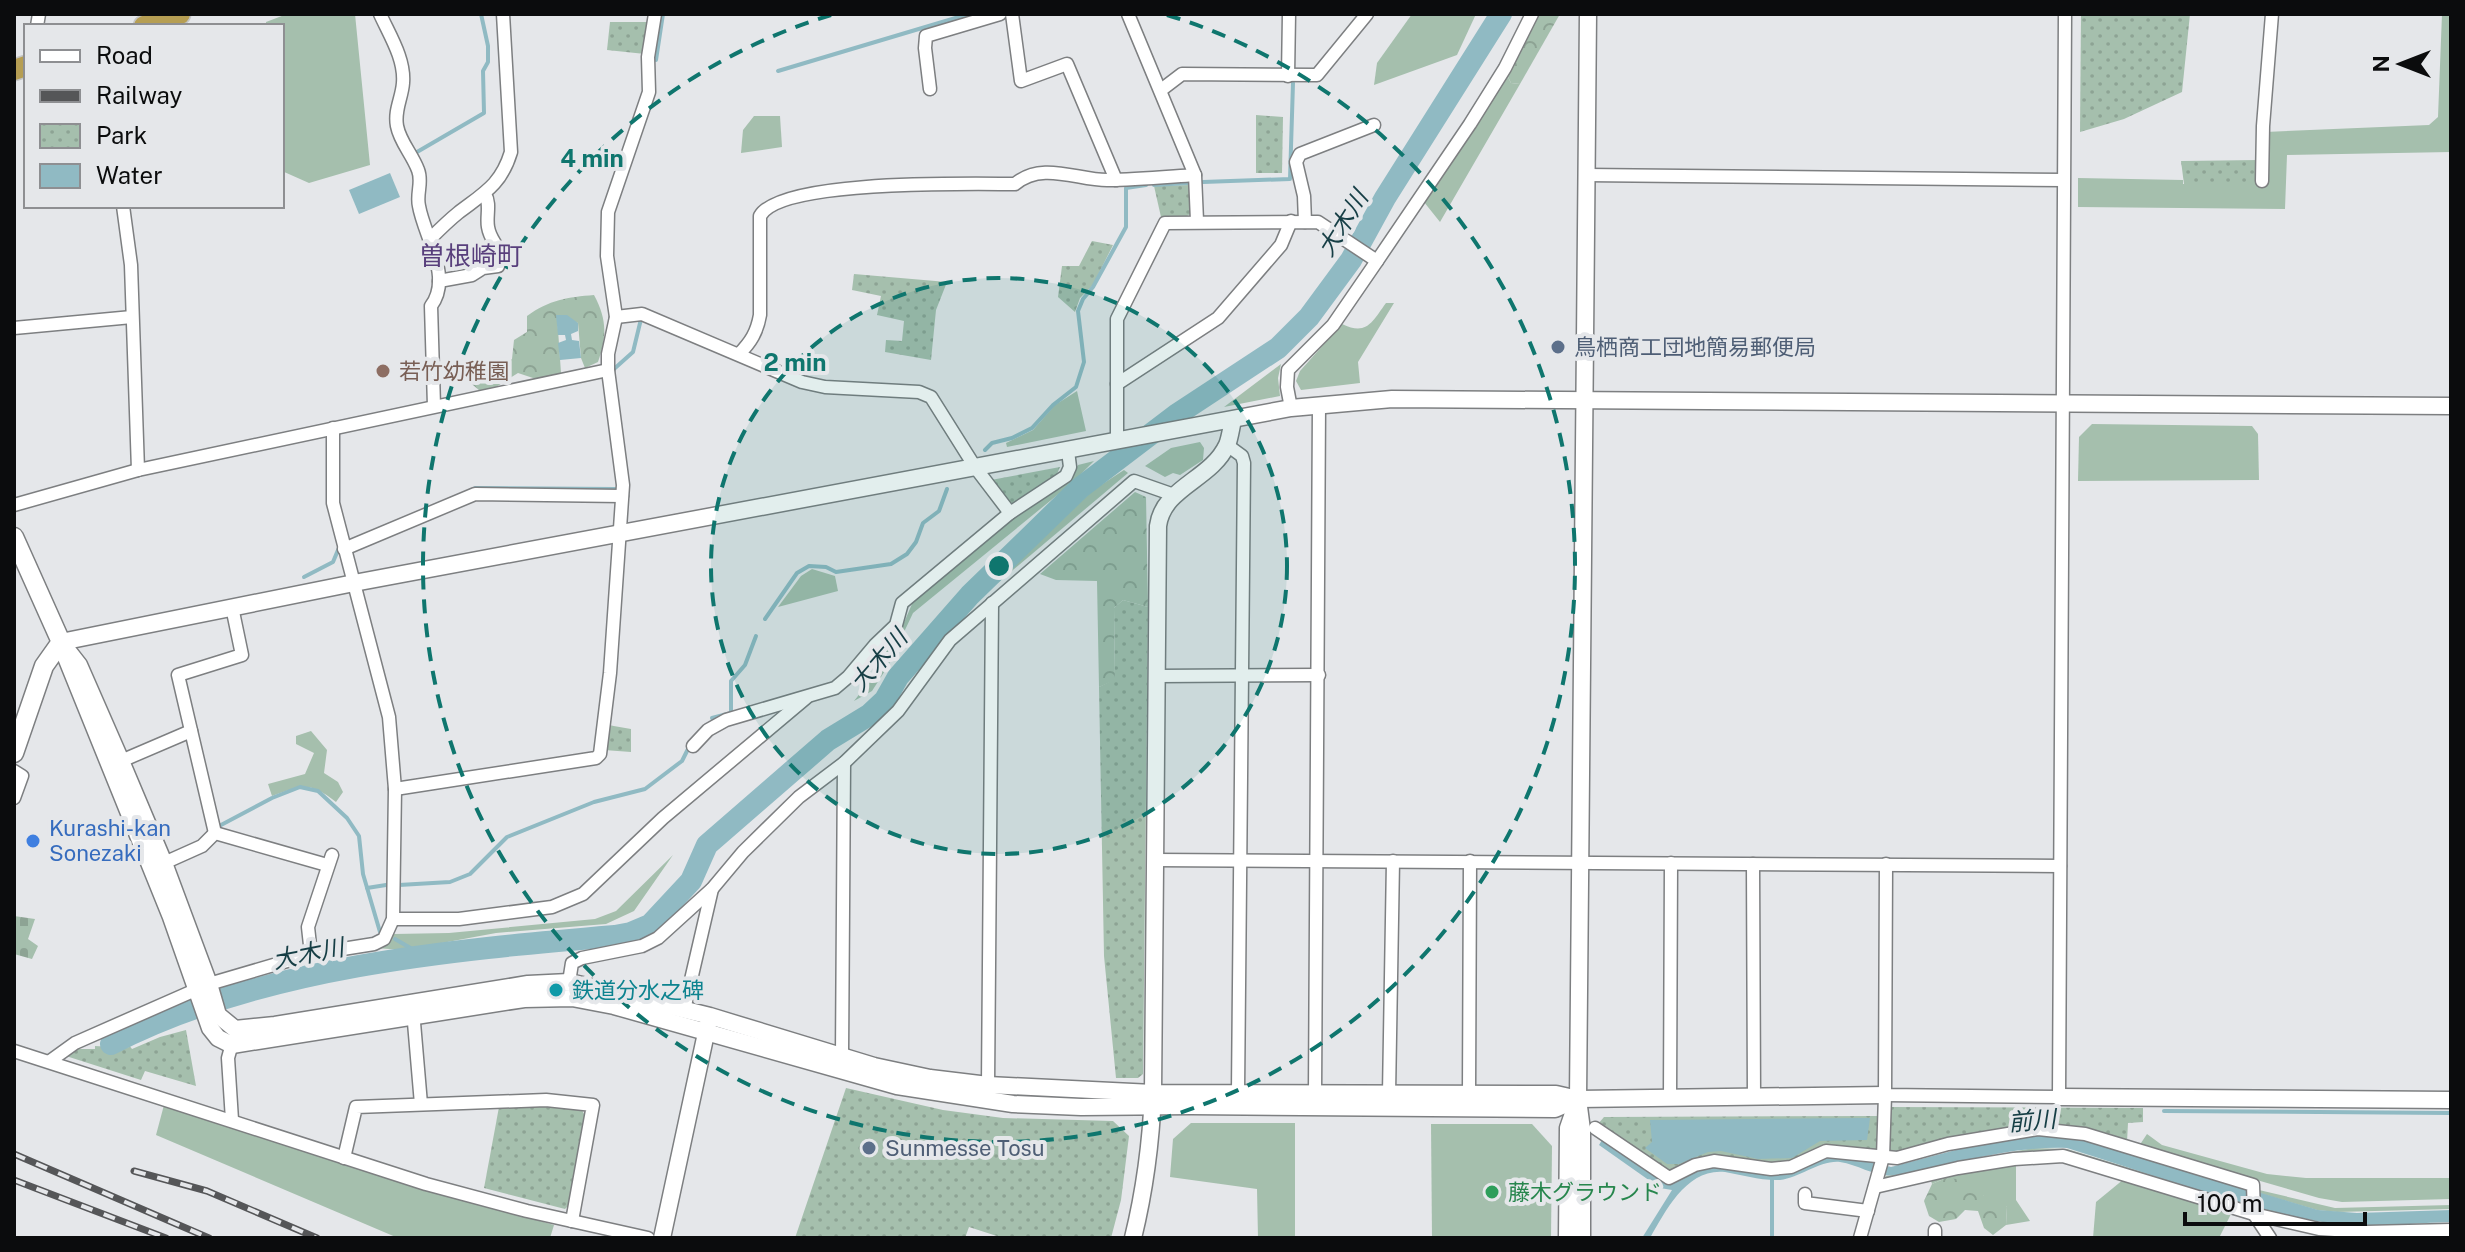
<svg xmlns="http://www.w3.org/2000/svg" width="2465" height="1252" font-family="'Public Sans','Noto Sans JP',sans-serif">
	<defs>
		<pattern id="forest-crowns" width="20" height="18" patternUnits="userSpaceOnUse" patternTransform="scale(2)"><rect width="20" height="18" fill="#a5bfad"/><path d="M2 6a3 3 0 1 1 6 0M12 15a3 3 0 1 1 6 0" fill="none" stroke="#8da394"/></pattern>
		<pattern id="cemetery-stones" width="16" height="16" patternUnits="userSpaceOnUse" patternTransform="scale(2)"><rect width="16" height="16" fill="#a5bfad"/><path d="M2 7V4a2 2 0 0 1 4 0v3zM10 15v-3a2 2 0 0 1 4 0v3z" fill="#8da394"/></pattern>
		<pattern id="park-dots" width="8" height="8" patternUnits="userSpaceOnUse" patternTransform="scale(2)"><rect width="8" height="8" fill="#a5bfad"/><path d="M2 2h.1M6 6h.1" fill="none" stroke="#8da394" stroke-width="1.8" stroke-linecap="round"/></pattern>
	</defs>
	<rect width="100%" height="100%" fill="#e5e7ea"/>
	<g fill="#a5bfad">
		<path d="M287 14H355L370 165 309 183 282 171V26H266V22Z"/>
		<path d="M1412 14H1476L1457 55 1374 85 1377 63Z"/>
		<path d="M2442 14H2451V152L2287 155 2285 209 2078 207V178L2183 180V184L2264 183 2265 132 2429 125 2438 117Z"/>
		<path d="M1507 75 1511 83 1520 84 1440 222 1424 202Z"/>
		<path d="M754 116H780L782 147 741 153 743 130Z"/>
		<path d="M1386 303H1394L1358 362 1360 383 1301 390 1296 381 1300 371 1342 324C1367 336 1372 322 1386 303Z"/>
		<path d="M1281 364 1278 378 1280 396 1224 407Z"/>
		<path d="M1077 391 1086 431 1007 447 1006 443 1033 430 1055 405Z"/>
		<path d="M2092 424 2252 426 2258 434 2259 480 2078 481 2079 437Z"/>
		<path d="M1200 442 1204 448 1203 460 1180 475 1173 473 1165 477 1145 466 1171 448Z"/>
		<path d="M1094 461 1072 483 913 613 888 666 872 691 854 701 876 673 872 663 903 625 915 597 1041 496 1071 478 1078 465Z"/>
		<path d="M1124 470 1128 473 981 597 1092 491Z"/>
		<path d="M812 569 835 576 838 591 778 607 801 576Z"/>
		<path d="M311 731 327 750 324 773 338 782 343 792 336 802C309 781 303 785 272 796L268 784 305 774 314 753 296 744V736Z"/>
		<path d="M673 855 634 911 606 924 496 933 404 950 375 948 394 934 449 933 595 919 616 911Z"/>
		<path d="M164 1105 420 1187 554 1225 550 1238H398L156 1135Z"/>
		<path d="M1191 1123H1295V1238H1258L1257 1189 1170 1177 1173 1139Z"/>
		<path d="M1431 1124H1532L1552 1146 1551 1238H1432Z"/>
		<path d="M2147 1134 2162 1145 2267 1174 2306 1178H2451V1199L2342 1202 2319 1198 2139 1146Z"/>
		<path d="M2033 1148 2067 1149 2248 1204V1206L2066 1151 2011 1155 1889 1180 1885 1176 1900 1174 1901 1178 1950 1164Z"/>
		<path d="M2016 1162V1200L2030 1221 2006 1225 2007 1207 1946 1178 1932 1184 1930 1177Z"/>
		<path d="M2124 1179 2232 1212 2219 1238H2093L2096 1202Z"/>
		<path d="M2259 1190 2335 1208 2451 1205V1209L2337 1212 2317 1210 2259 1193Z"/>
	</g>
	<g fill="url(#forest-crowns)">
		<path d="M1537 14H1560L1520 84 1511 83 1507 75Z"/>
		<path d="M594 295C607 319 607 336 598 362L585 368 581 358 578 323 557 315 561 373 539 380 518 373 496 387 480 391 466 379 472 370 496 371 512 359 514 340 527 332V316C549 300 568 297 594 295Z"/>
		<path d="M1135 492 1146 497 1148 607 1123 600 1114 608 1115 680 1099 687 1097 581 1056 580 1040 574Z"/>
		<path d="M1946 1178 1968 1180 1984 1196 1993 1195 2007 1207 2006 1225 1993 1235 1984 1228 1978 1211 1965 1210 1956 1219 1939 1222 1929 1216 1924 1201 1932 1184Z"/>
	</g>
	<path fill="url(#cemetery-stones)" d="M14 916 35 919 28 939 38 946 32 959 14 954Z"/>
	<g fill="url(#park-dots)">
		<path d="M2081 14H2190L2182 92 2124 119 2080 132Z"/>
		<path d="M610 22H651L645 54 607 50Z"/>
		<path d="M1256 115 1283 117 1282 173H1256Z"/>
		<path d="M2259 160 2258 184H2184L2181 161Z"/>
		<path d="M1190 185 1192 213 1187 216 1161 217 1154 186Z"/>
		<path d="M1092 241 1113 245 1093 285 1080 298 1075 312 1058 297 1062 266H1079Z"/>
		<path d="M854 274 947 282 936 310 931 360 885 352 886 340 902 341 904 321 877 315 881 296 852 290Z"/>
		<path d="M1060 467 1057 474 1012 507 991 480Z"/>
		<path d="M1123 600 1148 607 1143 1074 1138 1078H1116L1104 956 1099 687 1115 679 1114 608Z"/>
		<path d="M608 725 631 729V752L604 750Z"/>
		<path d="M186 1030 196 1086 145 1071 141 1080 66 1056 74 1049H95V1046L128 1048 129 1045 132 1049 160 1037Z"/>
		<path d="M846 1088 943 1110 1003 1118 1113 1121 1129 1136 1121 1200 1111 1238H1003L969 1227 965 1238H795Z"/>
		<path d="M499 1107H546L582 1110 585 1116 568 1206 565 1209 484 1188Z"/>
		<path d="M1889 1107 2143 1108V1122L2128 1123 2127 1142 2086 1130 1895 1153 1889 1151Z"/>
		<path d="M1880 1116 1879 1152 1670 1174 1598 1124 1604 1117Z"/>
	</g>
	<g fill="#90bac3">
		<path d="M390 173 400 197 359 214 349 190Z"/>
		<path d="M556 315H567L578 323V331L571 334 572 340 579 341 581 358 560 360 558 343 566 340 565 335H558Z"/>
		<path d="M1870 1118 1867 1140 1820 1141 1792 1158 1758 1159 1721 1151 1708 1152 1679 1164H1667L1645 1148 1652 1142 1650 1120Z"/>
		<path d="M2037 1135 2079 1139 2318 1210 2357 1213 2451 1210V1222C2409 1223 2364 1229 2322 1222 2238 1207 2149 1173 2067 1148 2010 1146 1955 1163 1901 1178L1900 1174C1878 1180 1861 1165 1840 1162 1820 1160 1800 1178 1780 1180 1761 1181 1743 1175 1725 1172 1687 1168 1666 1210 1650 1238H1642L1672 1190 1660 1188 1599 1145 1602 1140 1664 1183 1675 1182 1709 1164 1761 1172 1827 1155 1849 1156 1891 1167 1971 1146Z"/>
	</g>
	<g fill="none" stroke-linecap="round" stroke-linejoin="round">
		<g stroke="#90bac3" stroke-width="4">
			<path d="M656 60 663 14"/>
			<path d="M778 71 969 14"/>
			<path d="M417 152 484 113 483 71 488 62V46L481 14"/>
			<path d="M1203 182 1290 179 1293 83"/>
			<path d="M1154 185 1188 183"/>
			<path d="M614 369 633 352 641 319"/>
			<path d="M985 450 992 443 1012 438 1032 428 1053 405 1076 387 1084 362 1078 311 1083 299 1093 287 1126 227V188L1146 185"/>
			<path d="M475 488 615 489"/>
			<path d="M304 577 333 562 338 550"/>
			<path d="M765 619 797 573 809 566 826 567 836 572 891 564 907 554 916 542 923 523 939 511 947 489"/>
			<path d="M712 718 731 713V681L745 665 756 636"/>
			<path d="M221 825 272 798 300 787 318 791 347 818 359 836 363 874 380 932"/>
			<path d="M399 885 450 882 470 874 507 837 594 802 645 789 682 761 689 747"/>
			<path d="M367 888 386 885"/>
			<path d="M395 939 426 957"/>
			<path d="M2164 1111 2451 1113"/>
			<path d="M1772 1176V1238"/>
		</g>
		<path stroke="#90bac3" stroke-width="22" d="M111 1044C260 967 450 950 615 936L631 933 650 925 691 881 707 845 828 740 869 715 885 700 898 677 970 595 1080 488 1176 415 1278 348 1309 317 1351 260 1385 198 1501 14"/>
		<g stroke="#7d7f81" stroke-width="15">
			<g id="minor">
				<path d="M380 14C390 36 405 59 403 83 402 98 394 110 397 126 400 142 412 154 418 170 423 182 416 194 419 206 424 236 453 277 431 306L434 406"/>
				<path d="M1012 14 1021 81 1067 64 1116 180"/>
				<path d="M1128 14 1195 175 1197 221"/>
				<path d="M37 26 39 14"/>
				<path d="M1288 76 1289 14"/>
				<path d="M930 89 925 48 926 36 1000 14"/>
				<path d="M1161 90 1182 74 1317 75 1367 14"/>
				<path d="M1586 175 2063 180"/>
				<path d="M2262 181 2263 126 2272 14"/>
				<path d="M123 206 131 265 138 470"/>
				<path d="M1305 222 1304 196 1296 162 1300 154 1374 125"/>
				<path d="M430 239C439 230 448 221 458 213 484 193 501 185 511 152L503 14"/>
				<path d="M439 281 472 275 483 268 498 266C503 244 491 245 488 227 486 216 491 204 485 194"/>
				<path d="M616 317 642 314 802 382 825 387 919 392 931 397 975 467 1010 513 1066 476 1070 467 1068 451"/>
				<path d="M14 328 132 317"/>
				<path d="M739 354C751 342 757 332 760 315V216C781 179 970 184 1015 184 1042 161 1077 180 1107 180 1136 180 1166 177 1195 175"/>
				<path d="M1117 384 1218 318 1281 245 1291 221"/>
				<path d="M1291 408 1287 387 1288 370 1333 325 1377 261 1470 124 1505 68 1532 14"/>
				<path d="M1117 442V319L1165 223 1318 222 1377 261"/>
				<path d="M1227 445 1242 456 1244 463 1238 1092"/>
				<path d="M14 505 138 470 608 370"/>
				<path d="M344 549 475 494 622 496"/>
				<path d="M1158 676 1319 675"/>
				<path d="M693 746 708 730 726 720 835 688 848 677 875 645 896 625 902 603 1010 513"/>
				<path d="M121 761 191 731"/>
				<path d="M14 771 22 776 14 798"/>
				<path d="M395 789 596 758 600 754 610 673 623 485 608 370V354L616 317 607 256 608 212 649 92 648 57 655 14"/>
				<path d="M215 833 178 675 242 655 232 607"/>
				<path d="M1155 860 2060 866"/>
				<path d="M164 863 202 846 215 833 327 865"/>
				<path d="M1753 864 1754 1098"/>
				<path d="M1886 864 1885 1095 2059 1097 2065 14"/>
				<path d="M393 919H459L552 907 583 894 663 818 806 698"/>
				<path d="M311 954 308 927 332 855"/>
				<path d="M569 982 572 963 582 958 642 946 658 938 712 889 743 852 799 797 844 763 898 711 950 640 1134 481 1174 495"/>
				<path d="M684 1010 712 889"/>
				<path d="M413 1011 421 1104"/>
				<path d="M14 1051 426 1184 527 1211 648 1238"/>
				<path d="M842 1055 844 763"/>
				<path d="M50 1061 75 1043 209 984 311 954 374 944 384 939 393 919 395 789 389 717 333 503V428"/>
				<path d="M988 1085 992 603"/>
				<path d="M1315 1094 1319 405"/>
				<path d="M1389 1094 1393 861"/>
				<path d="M1469 1094 1470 861"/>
				<path d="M1670 1099 1671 863"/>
				<path d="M232 1120 228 1058 233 1040"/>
				<path d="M1595 1128 1669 1178 1695 1165 1714 1161 1771 1169 1791 1167 1826 1151 1897 1158 1948 1144 2038 1129 2085 1134 2253 1185 2254 1214 2270 1238"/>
				<path d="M344 1158 356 1107 546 1100 593 1105 572 1221"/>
				<path d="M1875 1187 1958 1168 2014 1159 2063 1156 2254 1214 2319 1229 2367 1232 2451 1230"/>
				<path d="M1805 1194V1203L1868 1211"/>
				<path d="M1860 1238 1883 1157 1885 1095"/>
				<path d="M1935 1238V1230"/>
			</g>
		</g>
		<g stroke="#7d7f81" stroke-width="19">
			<g id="tertiary">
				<path d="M61 642 354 583 1291 408 1392 399 2451 406"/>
				<path d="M61 642 79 665 121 761 164 863 209 984 218 1015 235 1029 275 1025 528 984 569 982 617 993 710 1016 874 1066 930 1078 988 1085 1153 1093 1556 1094 1578 1099 1885 1095"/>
				<path d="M65 655 171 917 210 1028 218 1038 232 1045 524 999 572 998 614 1006 897 1086 1013 1104 1081 1107 1191 1106 1555 1109 1578 1099"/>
				<path d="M2059 1097 2451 1100"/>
				<path d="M662 1238 708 1024"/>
				<path d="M1133 1238C1145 1189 1151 1143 1153 1093L1158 526C1163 487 1211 480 1227 445 1230 438 1231 428 1233 420"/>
				<path d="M1567 1238 1568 1128 1576 1105"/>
				<path d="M1582 1238V1130L1578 1099 1588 14"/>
			</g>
		</g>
		<g stroke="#7d7f81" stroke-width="21">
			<path id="secondary" d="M14 537 61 642 44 666 14 753"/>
		</g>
		<g stroke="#c4c5c5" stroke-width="23">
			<g id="trunk">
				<path d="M144 26 180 14"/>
				<path d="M14 70 26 66"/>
			</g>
		</g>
		<use href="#minor" stroke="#fff" stroke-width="12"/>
		<use href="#tertiary" stroke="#fff" stroke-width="16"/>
		<use href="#secondary" stroke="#fff" stroke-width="18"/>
		<use href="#trunk" stroke="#b69e53" stroke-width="20"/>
		<g stroke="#555658" stroke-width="7">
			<g id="rail">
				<path d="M14 1154 209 1238"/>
				<path d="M134 1171 207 1191 317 1238"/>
				<path d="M14 1180 166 1238"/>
			</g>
		</g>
		<use href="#rail" stroke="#e5e7ea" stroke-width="4" stroke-dasharray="12" stroke-linecap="butt"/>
	</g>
	<circle cx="999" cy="566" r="288" fill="#0f766e" fill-opacity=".12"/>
	<g fill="none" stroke="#0f766e" stroke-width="4" stroke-dasharray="14 10">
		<circle cx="999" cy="566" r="288"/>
		<path d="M1167 15A576 576 0 1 1 831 15"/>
	</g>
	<g fill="#5c6f8a" stroke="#e5e7ea" stroke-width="3">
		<circle cx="1558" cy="347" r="8"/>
		<circle cx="869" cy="1148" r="8"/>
	</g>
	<circle fill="#8d6e63" stroke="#e5e7ea" stroke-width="3" cx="383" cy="371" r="8"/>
	<circle fill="#3f7fe0" stroke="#e5e7ea" stroke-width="3" cx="33" cy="841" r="8"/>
	<circle fill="#0f9aa8" stroke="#e5e7ea" stroke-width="3" cx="556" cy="990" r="8"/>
	<circle fill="#2e9e5b" stroke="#e5e7ea" stroke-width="3" cx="1492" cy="1192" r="8"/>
	<g text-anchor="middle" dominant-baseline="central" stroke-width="8" stroke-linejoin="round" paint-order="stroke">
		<g font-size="22" fill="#4e5e75" stroke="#e5e7ea" text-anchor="start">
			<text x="1574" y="347">鳥栖商工団地簡易郵便局</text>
			<text x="885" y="1148">Sunmesse Tosu</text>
		</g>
		<g font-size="22" fill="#785e54" stroke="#e5e7ea" text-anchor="start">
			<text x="399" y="371">若竹幼稚園</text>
		</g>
		<g font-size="22" fill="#366cbe" stroke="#e5e7ea" text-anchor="start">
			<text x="49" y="828">Kurashi-kan<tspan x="49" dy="25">Sonezaki</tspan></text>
		</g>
		<g font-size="22" fill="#0d838f" stroke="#e5e7ea" text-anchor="start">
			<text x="572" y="990">鉄道分水之碑</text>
		</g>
		<g font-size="22" fill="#27864d" stroke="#e5e7ea" text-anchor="start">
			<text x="1508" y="1192">藤木グラウンド</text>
		</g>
		<g font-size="24" font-style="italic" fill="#163e45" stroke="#e5e7ea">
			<text transform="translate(1342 223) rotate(-58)">大木川</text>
			<text transform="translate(878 660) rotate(-49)">大木川</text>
			<text transform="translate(308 953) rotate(-11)">大木川</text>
			<text transform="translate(2032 1120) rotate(-5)">前川</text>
		</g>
		<g font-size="26" fill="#583f7c" stroke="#e5e7ea">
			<text x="471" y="255">曽根崎町</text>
		</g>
	</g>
	<circle cx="999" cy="566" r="12" fill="#0f766e" stroke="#e5e7ea" stroke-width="4"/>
	<g font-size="24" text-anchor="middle" font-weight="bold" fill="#0f766e" stroke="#e5e7ea" stroke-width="8" stroke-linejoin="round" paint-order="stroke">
		<text x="592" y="167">4 min</text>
		<text x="795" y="371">2 min</text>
	</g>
	<rect width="2465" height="1252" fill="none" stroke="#0b0c0d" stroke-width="32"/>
	<rect x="24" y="24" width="260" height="184" fill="#e5e7ea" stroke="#8e8f92" stroke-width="2"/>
	<rect x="40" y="50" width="40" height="12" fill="#ffffff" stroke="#8e8f92" stroke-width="2"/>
	<text x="96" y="64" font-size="24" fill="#0b0c0d">Road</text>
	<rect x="40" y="90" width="40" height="12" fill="#555658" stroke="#8e8f92" stroke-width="2"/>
	<text x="96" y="104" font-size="24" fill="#0b0c0d">Railway</text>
	<rect x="40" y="124" width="40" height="24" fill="url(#park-dots)" stroke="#8e8f92" stroke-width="2"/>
	<text x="96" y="144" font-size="24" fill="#0b0c0d">Park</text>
	<rect x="40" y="164" width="40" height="24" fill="#90bac3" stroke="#8e8f92" stroke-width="2"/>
	<text x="96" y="184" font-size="24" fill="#0b0c0d">Water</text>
	<g transform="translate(2401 64) rotate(270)" stroke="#e5e7ea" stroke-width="6" paint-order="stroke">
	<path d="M0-6L14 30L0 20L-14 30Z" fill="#0b0c0d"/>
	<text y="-12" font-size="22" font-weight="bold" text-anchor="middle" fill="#0b0c0d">N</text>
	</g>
	<path d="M2185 1212v12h180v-12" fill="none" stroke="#0b0c0d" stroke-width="4"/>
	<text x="2197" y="1212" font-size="24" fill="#0b0c0d" stroke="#e5e7ea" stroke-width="6" paint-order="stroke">100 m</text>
</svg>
